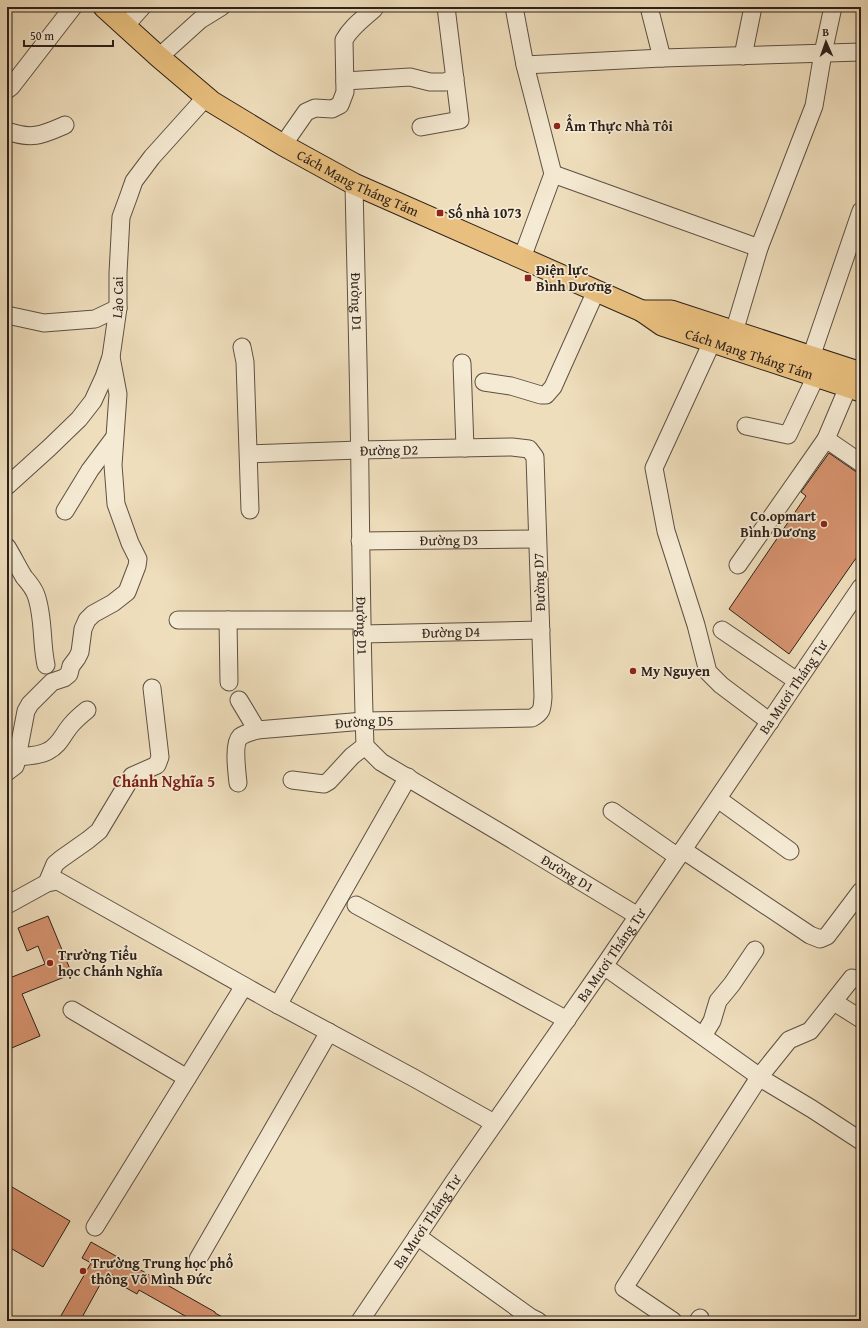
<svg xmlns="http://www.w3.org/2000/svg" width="868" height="1328" font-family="'Gentium Book Plus',serif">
	<rect width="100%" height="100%" fill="#efdebc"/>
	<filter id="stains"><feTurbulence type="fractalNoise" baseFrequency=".005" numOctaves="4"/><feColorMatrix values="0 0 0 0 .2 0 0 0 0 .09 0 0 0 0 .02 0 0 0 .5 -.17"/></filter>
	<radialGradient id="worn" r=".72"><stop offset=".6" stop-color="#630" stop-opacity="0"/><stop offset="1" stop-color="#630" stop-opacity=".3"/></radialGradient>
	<g fill="#d6936f" stroke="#2c201b">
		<path d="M829 453 855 471 861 473V551L789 654 729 609 806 496 801 492Z"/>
		<path d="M48 916 72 974 22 994 40 1036 7 1050V979L45 964 38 946 27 951 18 928Z"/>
		<path d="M7 1184 70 1221 43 1267 7 1246Z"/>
		<path d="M91 1242 215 1312V1313L230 1321H194L139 1290 137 1294 121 1285 123 1281 107 1272 80 1321H58L91 1263 82 1258Z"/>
	</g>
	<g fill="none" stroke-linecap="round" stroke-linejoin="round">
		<g stroke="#5d5043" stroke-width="19">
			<g id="minor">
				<path d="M514 7 525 65 553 174 522 258"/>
				<path d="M649 7 662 58"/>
				<path d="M125 26 142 7"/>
				<path d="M743 56 753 7"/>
				<path d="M159 57 200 20 221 7"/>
				<path d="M525 65 662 58 861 52"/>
				<path d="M345 81 410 77 430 82H445L455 78"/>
				<path d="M7 90 11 87 73 7"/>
				<path d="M421 127 460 120 446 7"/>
				<path d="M7 131C32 140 42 135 65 125"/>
				<path d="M283 145 306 112 315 108 332 109 340 105 345 92 344 40C351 27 363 19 374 9"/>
				<path d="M553 174 759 248"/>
				<path id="s1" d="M354 184C356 282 359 381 360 480 361 569 362 657 365 746L381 762 506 836 638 916"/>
				<path d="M7 315 44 323 95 319 118 308"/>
				<path d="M734 332 759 248 814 106 823 53 833 7"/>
				<path d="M712 342 654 468 666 531 696 625 708 672 721 685 770 722"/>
				<path d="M242 347 245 362 250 510"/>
				<path d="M811 357 861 211"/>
				<path d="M462 363 465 448"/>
				<path d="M484 382 511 386 541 395H546L553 387 596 291"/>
				<path d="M848 387 826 439 861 463"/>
				<path d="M746 426 788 435 816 376"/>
				<path id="s2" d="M7 486 49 448 79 419 93 401 104 377 111 357 118 308V273L121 217 128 198 134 181 152 157 206 97"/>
				<path d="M65 511 90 470 114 438"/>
				<path id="s3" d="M360 541 537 539"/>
				<path d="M7 547C13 557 18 567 24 577 29 583 33 587 36 595 44 617 41 642 46 665"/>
				<path d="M738 565 826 439"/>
				<path d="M178 620H361"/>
				<path d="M228 620 229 682"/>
				<path d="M722 630 797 681"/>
				<path id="s4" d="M362 634 541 630"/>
				<path d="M239 700 257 730"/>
				<path d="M17 757C27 756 39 756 48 751 60 745 63 734 71 725 76 719 82 714 87 710"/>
				<path d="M7 772 15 766 16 763 26 711 30 704 52 682 64 678 69 674 71 666 77 658 80 652 83 629 87 620 93 614 113 603 127 592 137 566 138 559 130 543 116 504 113 465 118 394 111 357"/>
				<path d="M292 780 324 784 329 781 352 756 365 746"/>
				<path id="s5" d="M238 783C237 773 233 744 240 737 245 733 252 732 257 730L364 721 532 718C543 712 542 708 543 697L535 457 529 449 512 447 359 450 249 454"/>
				<path d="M718 799 790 851"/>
				<path d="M612 811 678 857"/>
				<path d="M683 850 810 935 820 939 827 936 861 891"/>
				<path d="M47 883 55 864 61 859 88 840 99 831 132 776 157 765 160 757 152 688"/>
				<path d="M7 905 47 883 58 881 271 1001 414 1078 494 1123"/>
				<path d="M356 905 567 1020"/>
				<path d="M604 966 767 1082 812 1109 861 1141"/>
				<path d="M834 1002 861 1019"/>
				<path d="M278 1005 408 777"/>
				<path d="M72 1010 187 1078"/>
				<path d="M703 1036 712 1021 718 1001 732 984 755 950"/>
				<path d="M95 1227 244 986"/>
				<path d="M417 1236 530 1317 538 1321"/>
				<path d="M198 1259 329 1032"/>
				<path id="s6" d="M360 1321 455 1180 604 966 861 587"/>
				<path d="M673 1321 624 1288 696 1175 760 1076 789 1040 810 1031 852 978 861 980"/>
				<path d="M698 1321 700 1318"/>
			</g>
		</g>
		<g stroke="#2c201b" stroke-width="23">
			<g id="major">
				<path id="s7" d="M104 7 159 57 212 102 283 145 354 184 642 311 662 325 861 391"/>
				<path d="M642 311H671L861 373"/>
			</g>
		</g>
		<use href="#minor" stroke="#f5ead3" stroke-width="17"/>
		<use href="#major" stroke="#e8bf7e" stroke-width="21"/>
	</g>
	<g fill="#8f2418" stroke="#f5ead3" stroke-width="1.5">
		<circle cx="557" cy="126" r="4"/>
		<rect x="436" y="209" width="8" height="8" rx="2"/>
		<rect x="524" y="274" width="8" height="8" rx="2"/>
		<circle cx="824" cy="524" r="4"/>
		<circle cx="633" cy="671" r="4"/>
		<circle cx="50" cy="963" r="4"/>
		<circle cx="83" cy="1271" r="4"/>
	</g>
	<g text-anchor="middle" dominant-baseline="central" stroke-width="3.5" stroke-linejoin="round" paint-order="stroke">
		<g font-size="14" font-weight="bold" fill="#2c201b" stroke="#f5ead3" text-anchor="start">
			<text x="565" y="126">Ẩm Thực Nhà Tôi</text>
			<text x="448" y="213">Số nhà 1073</text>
			<text x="536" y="270">Điện lực<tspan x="536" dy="16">Bình Dương</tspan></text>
			<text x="816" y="516" text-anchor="end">Co.opmart<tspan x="816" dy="16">Bình Dương</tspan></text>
			<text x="641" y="671">My Nguyen</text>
			<text x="58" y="955">Trường Tiểu<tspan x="58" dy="16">học Chánh Nghĩa</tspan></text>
			<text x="91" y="1263">Trường Trung học phổ<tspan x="91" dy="16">thông Võ Mình Đức</tspan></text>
		</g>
		<g font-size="14" fill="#2c201b" stroke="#f5ead3">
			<text stroke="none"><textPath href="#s7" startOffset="311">Cách Mạng Tháng Tám</textPath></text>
			<text stroke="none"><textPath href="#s2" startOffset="229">Lào Cai</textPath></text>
			<text stroke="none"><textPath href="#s1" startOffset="118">Đường D1</textPath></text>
			<text stroke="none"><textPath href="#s7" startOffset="739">Cách Mạng Tháng Tám</textPath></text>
			<text transform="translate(389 450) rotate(-1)">Đường D2</text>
			<text stroke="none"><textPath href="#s3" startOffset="89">Đường D3</textPath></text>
			<text transform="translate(539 582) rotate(-92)">Đường D7</text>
			<text stroke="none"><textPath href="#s1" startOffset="442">Đường D1</textPath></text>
			<text stroke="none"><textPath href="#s4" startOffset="89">Đường D4</textPath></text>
			<text stroke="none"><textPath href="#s6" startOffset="768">Ba Mươi Tháng Tư</textPath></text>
			<text stroke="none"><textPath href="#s5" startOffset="173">Đường D5</textPath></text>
			<text stroke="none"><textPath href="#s1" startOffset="802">Đường D1</textPath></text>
			<text stroke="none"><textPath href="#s6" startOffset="444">Ba Mươi Tháng Tư</textPath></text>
			<text stroke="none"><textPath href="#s6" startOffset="120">Ba Mươi Tháng Tư</textPath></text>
		</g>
		<g font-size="16" font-weight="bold" fill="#7a1f14" stroke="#f5ead3">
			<text x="164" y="781">Chánh Nghĩa 5</text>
		</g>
	</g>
	<rect width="868" height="1328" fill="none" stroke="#efdebc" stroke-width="24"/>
	<rect x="8" y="8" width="852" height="1312" fill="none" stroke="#2c201b" stroke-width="2"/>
	<rect x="12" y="12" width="844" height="1304" fill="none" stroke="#2c201b"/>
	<g transform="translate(826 42) rotate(358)" stroke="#f5ead3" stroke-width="3" paint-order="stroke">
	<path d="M0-3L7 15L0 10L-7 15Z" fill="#2c201b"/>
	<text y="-6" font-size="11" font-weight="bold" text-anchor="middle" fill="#2c201b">B</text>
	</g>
	<path d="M24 40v6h89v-6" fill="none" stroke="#2c201b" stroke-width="2"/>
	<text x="30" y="40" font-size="12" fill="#2c201b" stroke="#f5ead3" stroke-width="3" paint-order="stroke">50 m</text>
	<rect width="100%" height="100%" filter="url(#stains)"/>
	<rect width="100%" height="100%" fill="url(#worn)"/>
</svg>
